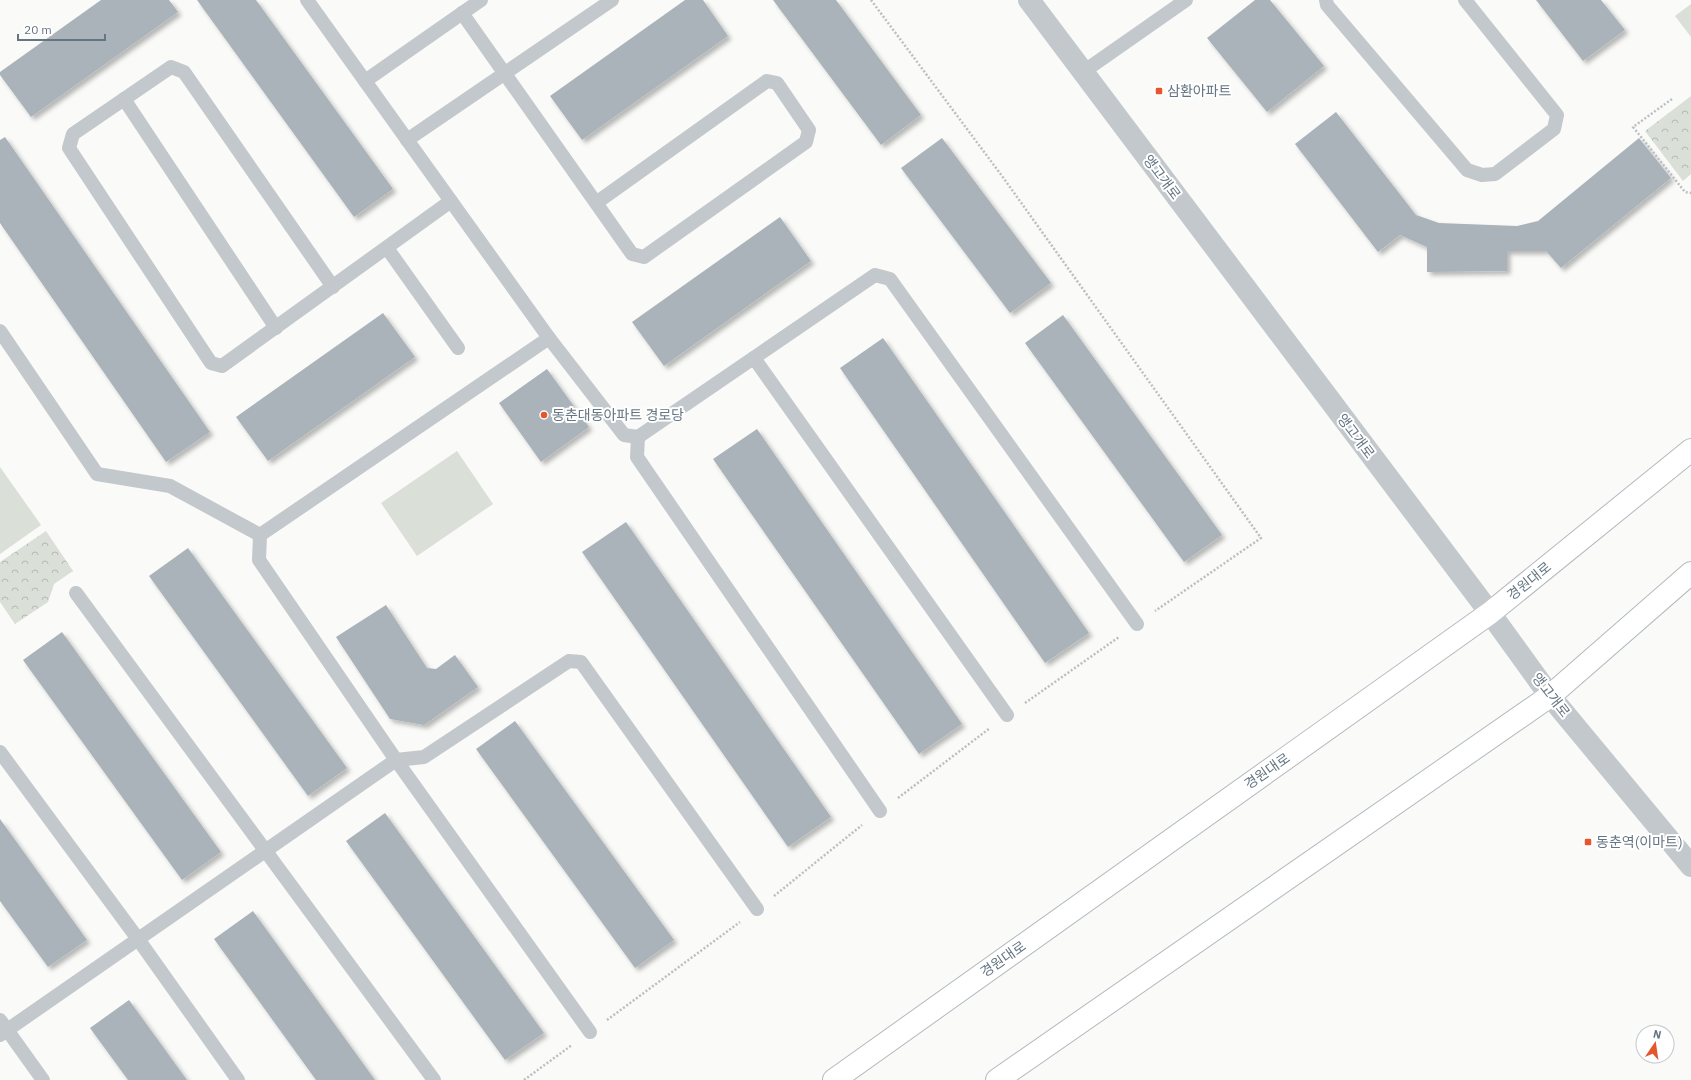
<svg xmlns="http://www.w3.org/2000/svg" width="1691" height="1080" font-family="'IBM Plex Sans','Noto Sans KR',sans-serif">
	<defs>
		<pattern id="park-crowns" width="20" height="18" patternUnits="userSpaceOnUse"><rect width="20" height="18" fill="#dadfd7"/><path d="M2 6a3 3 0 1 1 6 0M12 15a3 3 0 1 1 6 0" fill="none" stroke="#b4b9b4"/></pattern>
		<filter id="shadow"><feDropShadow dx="3.5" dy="3.5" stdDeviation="2" flood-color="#0004"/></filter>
	</defs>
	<rect width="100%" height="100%" fill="#fafaf8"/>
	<g fill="#dadfd7">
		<path d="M1691 4V37L1675 16Z"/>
		<path d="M457 451 493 504 417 556 381 503Z"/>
		<path d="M0 467 41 525 0 554Z"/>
	</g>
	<g fill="url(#park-crowns)">
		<path d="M1691 96V174L1683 181 1645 131Z"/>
		<path d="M46 531 73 571 54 584 48 602 15 624 0 602V562Z"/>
	</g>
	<g fill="#aab3b9" filter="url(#shadow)">
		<path d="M101 0H169L178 12 31 117 0 75V72Z"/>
		<path d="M197 0H256L393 189 354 217Z"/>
		<path d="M685 0H703L728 36 582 140 550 96Z"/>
		<path d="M773 0H836L921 115 881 145Z"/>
		<path d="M1255 0H1270L1324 66 1267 112 1207 38Z"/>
		<path d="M1536 0H1601L1625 30 1583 61Z"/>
		<path d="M1336 112 1416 215 1439 223 1517 226 1538 221 1639 138 1671 178 1561 268 1546 251H1507V271L1427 272V247L1400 235 1378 252 1295 144Z"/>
		<path d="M5 137 210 432 166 462 0 223V140Z"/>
		<path d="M942 138 1051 283 1010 313 901 168Z"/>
		<path d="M780 217 811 261 664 366 632 322Z"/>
		<path d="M383 313 415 357 268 461 236 417Z"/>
		<path d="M1063 315 1222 535 1184 562 1025 343Z"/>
		<path d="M883 338 1089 633 1045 663 840 368Z"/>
		<path d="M547 369 589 427 541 462 499 403Z"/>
		<path d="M757 429 962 724 919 754 713 459Z"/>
		<path d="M626 522 831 817 788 847 582 552Z"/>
		<path d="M188 548 347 768 308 796 149 576Z"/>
		<path d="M386 605 427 668 436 669 455 655 478 687 424 725 390 719 336 637Z"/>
		<path d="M62 632 221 852 182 880 23 660Z"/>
		<path d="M515 721 674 940 635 968 476 749Z"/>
		<path d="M385 813 544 1033 505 1060 346 841Z"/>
		<path d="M0 819 87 940 48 967 0 901Z"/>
		<path d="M253 911 375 1080H316L214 939Z"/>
		<path d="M129 1000 187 1080H128L90 1028Z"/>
	</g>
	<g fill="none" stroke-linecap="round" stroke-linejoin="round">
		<g stroke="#b3babf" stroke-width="24">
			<g id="secondary">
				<path d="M834 1080 1490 613 1691 450"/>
				<path d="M997 1080 1550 696 1691 573"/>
			</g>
		</g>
		<g stroke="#bbbfc2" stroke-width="2.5" stroke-dasharray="2 2" stroke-linecap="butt">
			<path d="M871 0 1002 176 1261 538 1155 611"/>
			<path d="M1672 99 1633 127 1685 192 1691 193"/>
			<path d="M1025 703 1119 637"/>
			<path d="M898 798 990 728"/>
			<path d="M774 896 862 825"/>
			<path d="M607 1020 740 922"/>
			<path d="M524 1080 572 1045"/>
		</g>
		<g stroke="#c3c8cc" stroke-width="14">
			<path d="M1326 0 1327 5 1467 170 1482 175 1495 174 1554 129 1557 115 1465 0"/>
			<path d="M462 13 632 254 644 257 806 142 809 130 777 83 767 81 596 203"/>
			<path d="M1083 72 1186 0"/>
			<path d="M365 81 481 0"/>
			<path d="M124 99 276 328"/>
			<path d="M407 140 612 0"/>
			<path d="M387 248 458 348"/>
			<path d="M333 287 184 72 171 67 73 134 69 148 211 363 222 366 451 201"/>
			<path d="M0 331 97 474 170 486 260 535"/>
			<path d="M549 338 624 435 638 437 875 275 890 279 1137 624"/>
			<path d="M754 358 1007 715"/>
			<path d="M638 437 637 457 880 811"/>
			<path d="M76 593 434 1080"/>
			<path d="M0 752 138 939 238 1080"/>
			<path d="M0 1020 43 1080"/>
			<path d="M590 1032 396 760 424 757 569 661 581 662 757 909"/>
			<path d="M0 1035 396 760 259 560 260 535 549 338 307 0"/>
		</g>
		<path stroke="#c3c8cc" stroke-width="22" d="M1029 0 1490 613 1550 696 1691 866"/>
		<use href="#secondary" stroke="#fff" stroke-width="22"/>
	</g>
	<g fill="#e4572e" stroke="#fff" stroke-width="1.5">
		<rect x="1155" y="87" width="8" height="8" rx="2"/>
		<circle cx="544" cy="415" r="4"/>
		<rect x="1584" y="838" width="8" height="8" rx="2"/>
	</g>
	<g text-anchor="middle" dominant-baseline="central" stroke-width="4" stroke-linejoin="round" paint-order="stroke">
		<g font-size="14" fill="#657683" stroke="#fff" text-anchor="start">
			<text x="1167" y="91">삼환아파트</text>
			<text x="552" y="415">동춘대동아파트 경로당</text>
			<text x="1596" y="842">동춘역(이마트)</text>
		</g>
		<g font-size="14" fill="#657683" stroke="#fff">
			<text transform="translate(1162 177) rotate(53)">앵고개로</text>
			<text transform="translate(1356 436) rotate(53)">앵고개로</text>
			<text transform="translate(1529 581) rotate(-39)">경원대로</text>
			<text transform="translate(1551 695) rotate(52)">앵고개로</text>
			<text transform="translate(1267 771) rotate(-35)">경원대로</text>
			<text transform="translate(1003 959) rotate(-35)">경원대로</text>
		</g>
	</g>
	<g transform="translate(1655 1044) rotate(13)"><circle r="19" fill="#ffffff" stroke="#c1c8cd"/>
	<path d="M0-3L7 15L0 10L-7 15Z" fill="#e4572e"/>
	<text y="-6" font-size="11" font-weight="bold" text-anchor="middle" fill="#657683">N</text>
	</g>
	<path d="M18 34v6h87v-6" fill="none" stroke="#657683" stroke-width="2"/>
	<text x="24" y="34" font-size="12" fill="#657683" stroke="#ffffff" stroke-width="3" paint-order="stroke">20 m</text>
</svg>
